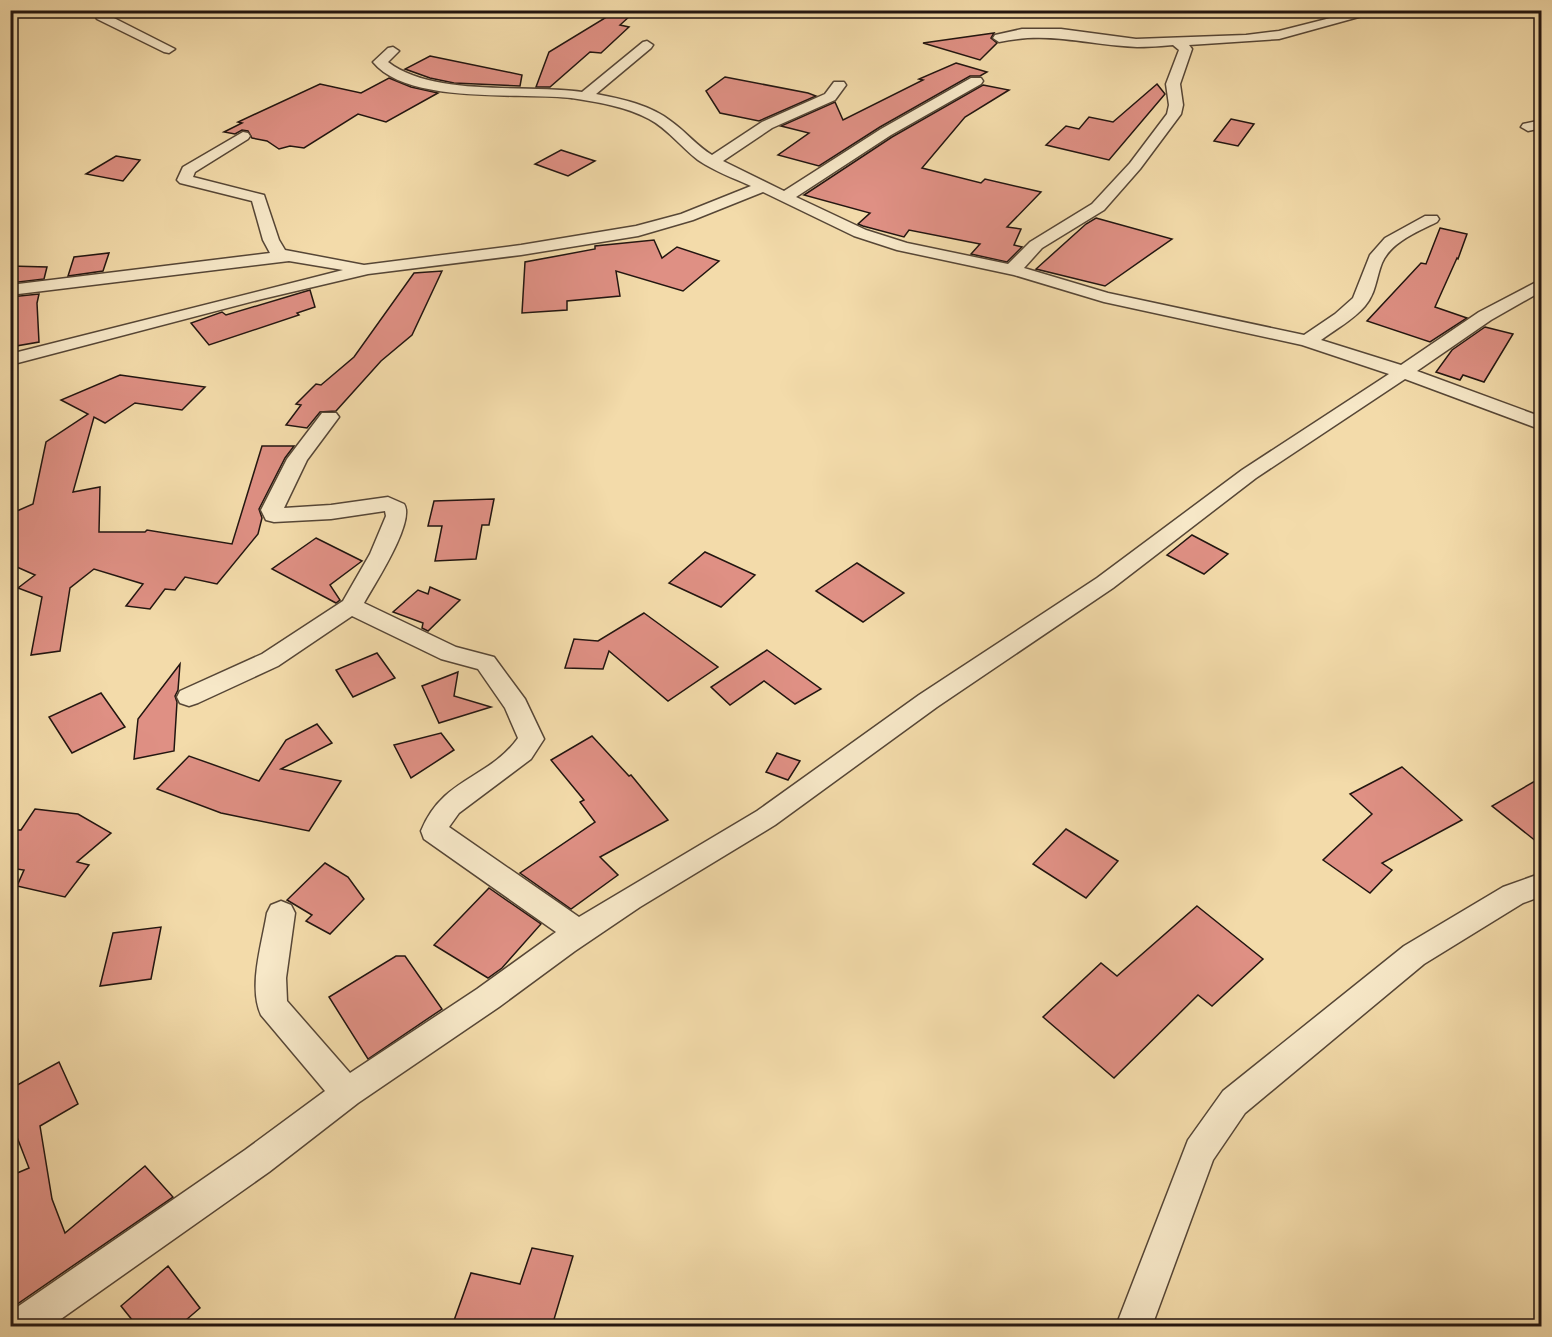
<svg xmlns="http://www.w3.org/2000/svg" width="1552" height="1337" font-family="'Libre Caslon Text',serif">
	<rect width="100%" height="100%" fill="#f3dbaa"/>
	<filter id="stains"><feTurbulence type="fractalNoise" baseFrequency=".00333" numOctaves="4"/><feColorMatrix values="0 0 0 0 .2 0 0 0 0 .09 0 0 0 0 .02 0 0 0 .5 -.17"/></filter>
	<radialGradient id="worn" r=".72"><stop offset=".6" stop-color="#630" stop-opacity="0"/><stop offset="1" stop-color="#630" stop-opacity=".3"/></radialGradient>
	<g fill="#df9084" stroke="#221510" stroke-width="1.5">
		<path d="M618 10H626L630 16 620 25 629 27 601 53 590 52 550 87H536L549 52Z"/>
		<path d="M994 33 991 38 997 43 980 60 923 43Z"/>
		<path d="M430 56 522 75 520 86 454 83 430 78 405 69Z"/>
		<path d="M956 63 987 72 980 76H970L880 127 819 166 778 155 809 133 781 126 835 102 843 120 923 80 919 79Z"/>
		<path d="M725 77 808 93 816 96 759 121 720 113 706 91Z"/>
		<path d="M389 78 411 87 438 93 386 122 358 114 304 148 290 146 279 149 267 141 252 138 248 131 242 130 235 134 224 132 242 123 238 122 320 84 361 93Z"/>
		<path d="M1157 84 1165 94 1109 160 1046 145 1066 126 1079 129 1089 117 1113 122Z"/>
		<path d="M983 85 1009 90 965 117 922 168 981 183 985 179 1041 192 1007 227 1021 229 1014 245 1022 247 1007 262 971 254 980 244 909 230 904 237 863 226 858 224 870 213 804 195 892 137Z"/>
		<path d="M1231 119 1254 124 1238 146 1214 141Z"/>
		<path d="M561 150 595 161 568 176 535 164Z"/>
		<path d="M116 156 140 160 123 181 86 174Z"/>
		<path d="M1096 218 1172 239 1105 286 1036 269 1086 224Z"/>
		<path d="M1440 228 1467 234 1458 259 1457 258 1435 307 1467 318 1430 342 1367 321 1421 263 1426 264Z"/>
		<path d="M654 240 662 258 677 247 719 261 683 291 616 271 620 296 567 301V310L522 313 525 262 595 249V246Z"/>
		<path d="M109 253 103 271 68 276 74 257Z"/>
		<path d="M10 266 47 267 44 279 10 283Z"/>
		<path d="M442 271 412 335 381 361 336 411 320 412 307 428 286 425 301 405 296 404 316 384 321 385 354 357 414 273Z"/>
		<path d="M310 290 315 307 297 313 299 315 209 345 191 323 222 312 226 315Z"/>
		<path d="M39 294 37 303 39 342 10 347V297Z"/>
		<path d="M1485 327 1513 334 1484 382 1463 375 1460 380 1436 372 1452 350Z"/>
		<path d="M120 375 205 387 182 410 135 403 105 423 94 417 73 492 100 487 99 532H145L147 530 232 544 262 446H294L285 458 259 509 262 518 258 534 217 584 185 577 175 590 165 589 150 609 126 606 143 584 94 569 70 588 60 651 31 655 42 597 18 588 35 575 10 564V514L33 504 46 442 88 414 61 400Z"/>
		<path d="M494 499 489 525H482L476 559 435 561 442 526H428L434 501Z"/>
		<path d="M1192 535 1228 554 1204 574 1167 555Z"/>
		<path d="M316 538 362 561 330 585 340 600 336 603 272 569Z"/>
		<path d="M705 552 755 575 721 607 669 583Z"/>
		<path d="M857 563 904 593 863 622 816 591Z"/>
		<path d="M430 587 460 600 428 631 422 628 423 623 393 612 418 590 428 594Z"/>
		<path d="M644 613 718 667 668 701 609 651 603 669 565 668 574 639 598 641Z"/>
		<path d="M767 650 821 689 795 704 764 681 730 705 711 687Z"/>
		<path d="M377 653 395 678 353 697 336 670Z"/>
		<path d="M180 664 178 690 175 696 177 702 174 751 134 759 138 719Z"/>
		<path d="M458 672 454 696 491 707 439 723 422 686Z"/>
		<path d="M101 693 125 727 72 753 49 717Z"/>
		<path d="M317 724 332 743 281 769 341 781 309 831 221 813 157 789 189 756 259 781 286 740Z"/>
		<path d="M441 733 454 750 411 778 394 745Z"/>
		<path d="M592 736 629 776 631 775 668 820 600 857 618 875 571 909 520 873 595 822 580 802 584 800 551 760Z"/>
		<path d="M777 753 800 761 788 780 766 772Z"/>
		<path d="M1402 767 1462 820 1382 863 1392 870 1370 893 1323 860 1372 814 1350 794Z"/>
		<path d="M1542 777V846L1492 806Z"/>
		<path d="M35 809 78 814 111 833 77 862 89 865 65 897 17 886 24 870 10 868V838L15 830H21Z"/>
		<path d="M1066 829 1118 861 1086 898 1033 864Z"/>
		<path d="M325 863 348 877 364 899 330 934 306 921 312 915 287 900Z"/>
		<path d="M489 888 541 924 502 968 488 978 434 945Z"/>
		<path d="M1197 906 1263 959 1212 1006 1198 995 1114 1078 1043 1017 1101 963 1117 976Z"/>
		<path d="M161 927 151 979 100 986 113 933Z"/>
		<path d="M396 956H405L442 1009 368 1059 329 997Z"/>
		<path d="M59 1062 78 1104 40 1126 52 1199 65 1233 145 1166 173 1197 10 1309V1176L29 1168 10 1119V1089Z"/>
		<path d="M532 1248 573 1256 552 1326H539L510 1320 508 1326H452L471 1273 520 1284Z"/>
		<path d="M168 1266 200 1308 179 1326H137L121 1306Z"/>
	</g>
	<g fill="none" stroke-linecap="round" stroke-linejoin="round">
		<g stroke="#564636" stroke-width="3">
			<g id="minor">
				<path d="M92 10H104L106 14 175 49 169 53 164 52 97 19Z"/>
				<path d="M1362 10H1384L1279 39 1189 45 1192 49 1180 84 1183 105 1181 114 1140 169 1104 210 1042 248 1024 268 1108 293 1304 335 1335 314 1353 298 1370 255 1385 238 1425 216H1437L1439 219 1437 222C1417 232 1391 242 1382 263 1376 278 1376 293 1365 306 1353 320 1336 329 1321 340L1401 365 1479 312 1542 279V291L1491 320 1417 371 1542 417V430L1405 379 1256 478 1113 588 937 707 775 825 640 907 575 951 499 1007 358 1103 269 1172 51 1326H10V1312L245 1150 325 1091 261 1015C248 986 262 944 267 913L271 905 281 901 291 905 295 913 286 978 287 1001 350 1073 477 989 556 932 424 839 421 831C443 777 489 779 518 738L505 708 478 669 441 659 352 616 278 666 198 703 189 706 180 703 177 697 180 691 262 654 343 601 370 554 386 516 385 511 331 519 274 522 266 520 261 510 287 459 322 413H336L339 417 307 460 284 508 331 505 388 497 404 504C416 521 374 585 364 603L456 647 494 657 525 699 544 739 531 759 459 813 449 827 579 917 757 811 919 695 1097 578 1242 470 1389 374 1302 345 1104 302 1014 275 897 250 854 236 763 192 693 220 638 236 521 255 368 274 262 299 10 365V354L343 270 289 261 10 295V285L270 253 263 240 252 201 180 183 177 180 183 167 243 132 248 133 250 136 248 139 195 172 193 177 264 195 279 240 285 250 364 265 521 245 636 226 681 214 751 186C733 178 714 171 698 160 681 147 668 129 649 119 625 106 597 102 571 98 519 92 408 105 373 62L388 48 393 47 399 51 388 62C433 97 525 84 582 92L643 42 647 41 653 45 651 48 596 94C622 99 651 105 672 122 686 132 697 146 712 155L762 122 825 94 834 82H844L846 85 835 100 772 128 723 161 784 191 881 129 971 78H981L983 81 981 84 891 135 796 197 866 230 907 243 1008 264 1030 242 1092 204 1130 163 1167 114 1169 105 1166 84 1179 50 1173 45C1161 46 1149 47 1137 47 1087 45 1050 31 999 42L993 38 995 35 1022 29H1061L1136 39 1246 35 1279 31Z"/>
				<path d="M1542 120V128L1528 131 1521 127 1523 124Z"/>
				<path d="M1542 873V896L1523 903 1424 964 1245 1113 1213 1160 1152 1326H1116L1188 1140 1223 1091 1404 946 1503 887Z"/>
			</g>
		</g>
		<use href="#minor" fill="#f7e8c8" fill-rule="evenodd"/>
	</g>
	<rect width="1552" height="1337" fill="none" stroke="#f3dbaa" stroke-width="36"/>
	<rect x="12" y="12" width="1528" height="1313" fill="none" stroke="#221510" stroke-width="3"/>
	<rect x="18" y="18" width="1516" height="1301" fill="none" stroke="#221510" stroke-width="1.5"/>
	<rect width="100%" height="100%" filter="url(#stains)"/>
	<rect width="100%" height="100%" fill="url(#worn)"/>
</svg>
